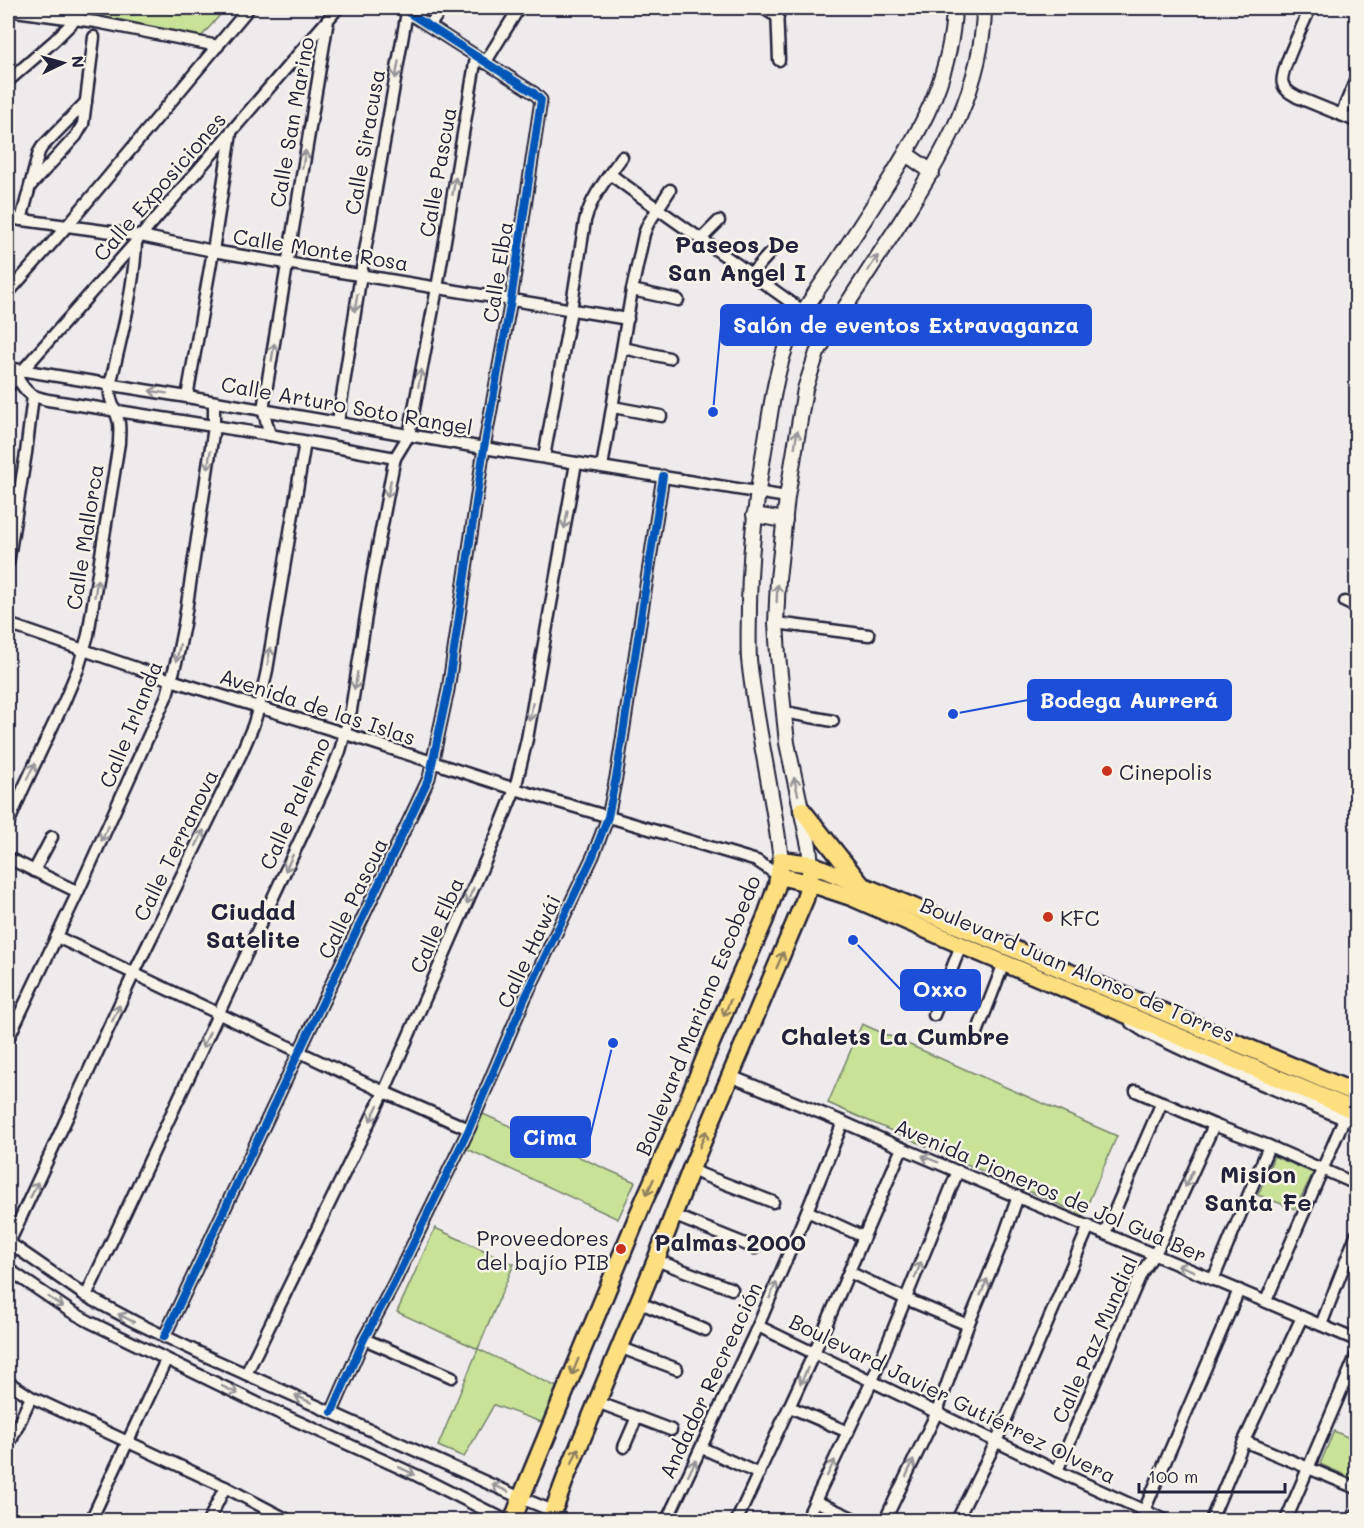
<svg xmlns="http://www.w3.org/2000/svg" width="1364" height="1528" font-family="Mali,sans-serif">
	<rect width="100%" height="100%" fill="#efeaeb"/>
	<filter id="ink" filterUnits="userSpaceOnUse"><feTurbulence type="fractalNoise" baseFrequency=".0167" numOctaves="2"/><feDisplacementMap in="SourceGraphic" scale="12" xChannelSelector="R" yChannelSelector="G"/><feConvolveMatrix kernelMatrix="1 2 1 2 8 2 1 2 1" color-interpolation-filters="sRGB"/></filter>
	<g filter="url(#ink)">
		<g fill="#c8e298" stroke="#75826a" stroke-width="1.5">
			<path d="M15 8H226L201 37Z"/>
			<path d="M862 1024 1117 1136 1083 1215 828 1103Z"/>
			<path d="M483 1114 635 1182 618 1219 467 1149Z"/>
			<path d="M1274 1156 1313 1173 1295 1209 1258 1195Z"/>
			<path d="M435 1228 514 1264 478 1349 559 1388 544 1423 494 1405 464 1457 438 1446 478 1349 397 1312Z"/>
			<path d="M1334 1431 1356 1441V1480L1320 1464Z"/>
		</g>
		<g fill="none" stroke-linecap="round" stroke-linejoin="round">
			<g stroke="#22223b" stroke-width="15">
				<g id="minor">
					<path d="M763 8 778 17"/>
					<path d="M777 8 779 60"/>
					<path d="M1310 8C1305 21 1278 74 1283 84 1285 91 1292 94 1297 97L1356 121"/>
					<path d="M8 10 96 22 218 46"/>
					<path d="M430 25 442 8"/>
					<path d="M485 63 519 8"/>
					<path d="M8 81 54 41 75 20"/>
					<path d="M1341 115 1356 79"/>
					<path d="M610 174C674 222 740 265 804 312"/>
					<path d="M31 185 76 136 83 124 94 37"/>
					<path d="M8 218 141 236 213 251 628 319"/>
					<path d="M21 220 39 152 42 147 86 102"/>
					<path d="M701 239 719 221"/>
					<path d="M752 273 769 254"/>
					<path d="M632 290 678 300"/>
					<path d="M8 293 67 226 249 8"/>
					<path d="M623 348 669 358"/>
					<path d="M8 368 187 397 484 448 787 497"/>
					<path d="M17 377C26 393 30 396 48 400L270 435 395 458"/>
					<path d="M8 387 141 236 338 8"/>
					<path d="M187 397 213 251 231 133"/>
					<path d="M613 407 661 416"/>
					<path d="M338 422 361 274 407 12"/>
					<path d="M270 435 263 409 328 20"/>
					<path d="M544 457 571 310 585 221C591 197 607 178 622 157"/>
					<path d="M602 467 632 290 644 234 648 224 670 190"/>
					<path d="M8 563 26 453 33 396"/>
					<path d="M1345 602 1356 607"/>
					<path d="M776 623 869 635"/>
					<path d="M8 624 171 680 346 734 515 789 757 861 779 876"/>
					<path d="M784 712 833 721"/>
					<path d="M8 824 23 789 64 702 78 669 88 635 119 443C119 437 120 430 119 423 116 409 108 400 110 385 121 340 134 289 136 243"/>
					<path d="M8 858 78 892"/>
					<path d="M34 871 52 837"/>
					<path d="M57 937 384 1092 469 1129"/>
					<path d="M934 1015 961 945"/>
					<path d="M1131 1023 1145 1032 1189 1053 1356 1124"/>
					<path d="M977 1033 1004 963"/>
					<path d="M8 1039 78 892 167 695 177 659 184 624 214 427V402"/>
					<path d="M730 1076 843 1122 902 1148 1356 1340"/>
					<path d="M1136 1091 1214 1125 1269 1146 1356 1184"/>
					<path d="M691 1169 703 1175 773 1202"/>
					<path d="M807 1211 864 1237"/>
					<path d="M673 1215 755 1248"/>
					<path d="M1105 1233 1162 1102"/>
					<path d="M8 1242 86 1296 135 1322 208 1357 521 1498 553 1511"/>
					<path d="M9 1243 134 973 241 754 253 726 259 707 267 670 305 442"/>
					<path d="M656 1260 732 1289"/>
					<path d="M8 1269 70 1311 90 1322 257 1403 416 1475 505 1520"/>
					<path d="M849 1272 906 1299 968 1325"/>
					<path d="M1213 1280 1269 1146"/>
					<path d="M86 1296 329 778 340 751 351 710 372 578 393 467 395 458 409 435 437 288 476 57"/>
					<path d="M1266 1301 1344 1119"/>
					<path d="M638 1302 705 1330"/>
					<path d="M1321 1325 1356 1235"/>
					<path d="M758 1326 1057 1471 1165 1520"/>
					<path d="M164 1337 429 778 448 690 484 448 511 300 541 100 534 93 401 8"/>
					<path d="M364 1339 452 1377"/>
					<path d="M619 1347 677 1369"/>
					<path d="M246 1374 384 1092 497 834 515 789 527 739 576 463"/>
					<path d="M8 1382 31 1397 225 1487 288 1520"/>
					<path d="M597 1402 671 1430"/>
					<path d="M790 1407 848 1432"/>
					<path d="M332 1412 364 1339 393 1285 469 1129 525 998 593 856 608 817 617 772 663 476"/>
					<path d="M1244 1441 1356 1488"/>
					<path d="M8 1447 31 1397"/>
					<path d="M624 1447 637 1417"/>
					<path d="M702 1448 759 1474"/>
					<path d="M1057 1471 1141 1274 1158 1248 1214 1125"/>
					<path d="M815 1501 857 1520"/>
					<path d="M1144 1511 1239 1290"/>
					<path d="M91 1520 166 1360"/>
					<path d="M209 1520 225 1487"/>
					<path d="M667 1520 758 1326 807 1211 843 1122"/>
					<path d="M737 1520 814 1353 902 1148"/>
					<path d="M806 1520 872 1381 958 1171"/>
					<path d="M885 1520 937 1412 968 1325 1000 1248 1018 1196"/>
					<path d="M957 1520 996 1442 1089 1226"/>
					<path d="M1211 1520 1244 1441 1302 1317"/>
					<path d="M1286 1520 1356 1356"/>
					<path d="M1354 1520 1356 1515"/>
				</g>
			</g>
			<g stroke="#22223b" stroke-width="18">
				<g id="tertiary">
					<path d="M906 154 932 172"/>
					<path d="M754 515 785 520"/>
					<path d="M781 860C773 793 756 726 749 659 748 641 749 622 749 604 750 546 757 490 767 433 772 401 777 366 790 336 801 312 821 285 836 263 855 234 874 205 892 176 925 123 952 71 954 8"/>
					<path d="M811 864 809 846 787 743 778 655 776 623 778 579 787 497 805 389 817 353 831 329C855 292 879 255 903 218 944 153 983 87 984 8"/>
				</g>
			</g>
			<g stroke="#22223b" stroke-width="21">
				<g id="primary">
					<path d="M802 810 860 883"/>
					<path d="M779 876 809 883 851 897 961 945 1356 1111"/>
					<path d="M513 1520 521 1498 643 1203 683 1113 711 1043 765 919 777 885 781 860 811 864 1356 1093"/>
					<path d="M550 1520 566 1477 656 1260 691 1169 805 899 809 883 811 864"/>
				</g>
			</g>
			<use href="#minor" stroke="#f7f3e8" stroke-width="10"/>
			<use href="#tertiary" stroke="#f7f3e8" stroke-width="14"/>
			<use href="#primary" stroke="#fedf80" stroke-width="16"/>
			<g stroke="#f7f3e8" stroke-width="11">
				<g id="cycleway">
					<path d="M164 1337 429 778 448 690 484 448 511 300 541 100 534 93 401 8"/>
					<path d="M332 1412 364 1339 393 1285 469 1129 525 998 593 856 608 817 617 772 663 476"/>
				</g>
			</g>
			<use href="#cycleway" stroke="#0057b8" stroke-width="8"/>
		</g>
		<defs><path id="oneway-shaft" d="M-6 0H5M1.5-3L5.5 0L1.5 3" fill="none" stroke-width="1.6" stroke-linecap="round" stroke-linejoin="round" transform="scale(1.5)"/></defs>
		<g stroke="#97959a">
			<use href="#oneway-shaft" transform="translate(397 70) rotate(100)"/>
			<use href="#oneway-shaft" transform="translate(304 159) rotate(-80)"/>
			<use href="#oneway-shaft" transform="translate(454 186) rotate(-80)"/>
			<use href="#oneway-shaft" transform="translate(873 263) rotate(-57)"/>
			<use href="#oneway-shaft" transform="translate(356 303) rotate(99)"/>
			<use href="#oneway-shaft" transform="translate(273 352) rotate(-81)"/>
			<use href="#oneway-shaft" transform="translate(420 378) rotate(-79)"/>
			<use href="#oneway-shaft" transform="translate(158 392) rotate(-171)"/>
			<use href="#oneway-shaft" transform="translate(796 439) rotate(-81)"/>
			<use href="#oneway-shaft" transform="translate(209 460) rotate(99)"/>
			<use href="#oneway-shaft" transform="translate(389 489) rotate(101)"/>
			<use href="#oneway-shaft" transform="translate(566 520) rotate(100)"/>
			<use href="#oneway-shaft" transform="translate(96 588) rotate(-81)"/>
			<use href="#oneway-shaft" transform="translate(777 593) rotate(-88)"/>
			<use href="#oneway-shaft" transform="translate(178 653) rotate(102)"/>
			<use href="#oneway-shaft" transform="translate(269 656) rotate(-81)"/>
			<use href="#oneway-shaft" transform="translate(356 681) rotate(99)"/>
			<use href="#oneway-shaft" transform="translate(531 712) rotate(100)"/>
			<use href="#oneway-shaft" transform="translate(31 771) rotate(-64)"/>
			<use href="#oneway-shaft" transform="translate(796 786) rotate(-103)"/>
			<use href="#oneway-shaft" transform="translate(105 833) rotate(115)"/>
			<use href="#oneway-shaft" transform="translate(200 838) rotate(-64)"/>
			<use href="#oneway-shaft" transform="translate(289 863) rotate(115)"/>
			<use href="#oneway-shaft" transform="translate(470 896) rotate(114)"/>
			<use href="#oneway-shaft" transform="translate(116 1013) rotate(-65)"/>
			<use href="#oneway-shaft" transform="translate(206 1040) rotate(115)"/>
			<use href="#oneway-shaft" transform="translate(374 1113) rotate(116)"/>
			<use href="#oneway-shaft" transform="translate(930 1159) rotate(-158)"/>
			<use href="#oneway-shaft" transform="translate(1189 1179) rotate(115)"/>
			<use href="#oneway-shaft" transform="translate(34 1190) rotate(-65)"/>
			<use href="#oneway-shaft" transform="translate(1186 1268) rotate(-158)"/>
			<use href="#oneway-shaft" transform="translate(918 1270) rotate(-68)"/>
			<use href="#oneway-shaft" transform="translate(984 1287) rotate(-67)"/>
			<use href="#oneway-shaft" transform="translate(773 1290) rotate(-67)"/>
			<use href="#oneway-shaft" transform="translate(56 1302) rotate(34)"/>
			<use href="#oneway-shaft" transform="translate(126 1318) rotate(-153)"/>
			<use href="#oneway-shaft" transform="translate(804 1376) rotate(114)"/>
			<use href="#oneway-shaft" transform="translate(230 1390) rotate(26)"/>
			<use href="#oneway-shaft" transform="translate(303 1399) rotate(-156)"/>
			<use href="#oneway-shaft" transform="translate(692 1468) rotate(-64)"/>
			<use href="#oneway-shaft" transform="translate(831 1468) rotate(-64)"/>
			<use href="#oneway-shaft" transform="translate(910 1468) rotate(-65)"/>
			<use href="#oneway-shaft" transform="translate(407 1471) rotate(25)"/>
			<use href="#oneway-shaft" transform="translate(500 1488) rotate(-156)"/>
		</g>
		<g stroke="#90805e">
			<use href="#oneway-shaft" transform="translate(780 960) rotate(-67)"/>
			<use href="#oneway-shaft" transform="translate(727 1008) rotate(113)"/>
			<use href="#oneway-shaft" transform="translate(703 1139) rotate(-67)"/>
			<use href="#oneway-shaft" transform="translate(650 1187) rotate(114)"/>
			<use href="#oneway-shaft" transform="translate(575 1367) rotate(112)"/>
			<use href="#oneway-shaft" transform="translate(575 1456) rotate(-67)"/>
		</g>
	</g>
	<g fill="#c8321e" stroke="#f7f3e8" stroke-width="2">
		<circle cx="1107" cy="771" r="6"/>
		<circle cx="1048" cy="917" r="6"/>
		<circle cx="621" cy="1249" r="6"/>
	</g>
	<g text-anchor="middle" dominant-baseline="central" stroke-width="5" stroke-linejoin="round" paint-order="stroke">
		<g font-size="21" fill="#22223b" stroke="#f7f3e8">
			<text transform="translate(291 122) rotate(-80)">Calle San Marino</text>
			<text transform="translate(364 142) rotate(-80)">Calle Siracusa</text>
			<text transform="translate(437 172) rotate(-80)">Calle Pascua</text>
			<text transform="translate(159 186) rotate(-49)">Calle Exposiciones</text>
			<text transform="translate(321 249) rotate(9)">Calle Monte Rosa</text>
			<text transform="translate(497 272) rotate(-81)">Calle Elba</text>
			<text transform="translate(347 405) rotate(10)">Calle Arturo Soto Rangel</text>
			<text transform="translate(84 537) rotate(-81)">Calle Mallorca</text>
			<text transform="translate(318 706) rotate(18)">Avenida de las Islas</text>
			<text transform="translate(130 724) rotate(-68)">Calle Irlanda</text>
			<text transform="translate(294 803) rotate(-66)">Calle Palermo</text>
			<text transform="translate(175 845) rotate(-64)">Calle Terranova</text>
			<text transform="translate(352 898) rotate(-64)">Calle Pascua</text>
			<text transform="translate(436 925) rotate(-66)">Calle Elba</text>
			<text transform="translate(528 951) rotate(-65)">Calle Hawái</text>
			<text transform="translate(1078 969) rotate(23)">Boulevard Juan Alonso de Torres</text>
			<text transform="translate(697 1015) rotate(-68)">Boulevard Mariano Escobedo</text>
			<text transform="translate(1051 1190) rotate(23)">Avenida Pioneros de Jol Gua Ber</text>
			<text transform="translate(1094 1339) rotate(-66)">Calle Paz Mundial</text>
			<text transform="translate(710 1380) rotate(-65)">Andador Recreación</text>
			<text transform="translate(953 1398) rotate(26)">Boulevard Javier Gutiérrez Olvera</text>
		</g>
		<g font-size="21" fill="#22223b" stroke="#f7f3e8" text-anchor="start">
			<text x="1119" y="771">Cinepolis</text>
			<text x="1060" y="917">KFC</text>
			<text x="609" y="1237" text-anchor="end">Proveedores<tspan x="609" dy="24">del bajío PIB</tspan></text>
		</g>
		<g font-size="24" font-weight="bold" fill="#22223b" stroke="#f7f3e8">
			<text x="737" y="243">Paseos De<tspan x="737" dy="28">San Angel I</tspan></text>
			<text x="253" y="910">Ciudad<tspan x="253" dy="28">Satelite</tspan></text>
			<text x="895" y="1035">Chalets La Cumbre</text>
			<text x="1258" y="1173">Mision<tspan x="1258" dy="28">Santa Fe</tspan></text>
			<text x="730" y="1241">Palmas 2000</text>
		</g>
	</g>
	<path fill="none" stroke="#1d4ed8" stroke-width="2" d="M713 412L721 325M953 714L1028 700M853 940L901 990M613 1043L590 1137"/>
	<g fill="#1d4ed8" stroke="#f7f3e8" stroke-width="2">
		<circle cx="713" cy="412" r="6"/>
		<circle cx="953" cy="714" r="6"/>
		<circle cx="853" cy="940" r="6"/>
		<circle cx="613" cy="1043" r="6"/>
	</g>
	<g fill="#1d4ed8" stroke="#1d4ed8" stroke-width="2">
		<rect x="721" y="305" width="370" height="40" rx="6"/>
		<rect x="1028" y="680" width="203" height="40" rx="6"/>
		<rect x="901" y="970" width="79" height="40" rx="6"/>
		<rect x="511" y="1117" width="79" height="40" rx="6"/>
	</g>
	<g font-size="22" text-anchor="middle" font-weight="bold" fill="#fff">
		<text x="906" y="333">Salón de eventos Extravaganza</text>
		<text x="1129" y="708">Bodega Aurrerá</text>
		<text x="940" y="997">Oxxo</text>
		<text x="550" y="1145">Cima</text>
	</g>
	<rect width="1364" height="1528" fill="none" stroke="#f7f3e8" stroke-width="30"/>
	<rect x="15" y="15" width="1334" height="1498" fill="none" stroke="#22223b" stroke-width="2" filter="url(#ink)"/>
	<g transform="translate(63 63) rotate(85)" stroke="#f7f3e8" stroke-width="4.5" paint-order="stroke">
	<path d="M0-4.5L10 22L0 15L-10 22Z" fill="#22223b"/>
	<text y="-9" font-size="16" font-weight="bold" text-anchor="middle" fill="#22223b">N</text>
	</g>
	<path d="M1139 1483v9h146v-9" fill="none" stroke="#22223b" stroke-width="3"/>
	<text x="1148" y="1483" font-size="18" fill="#22223b" stroke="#f7f3e8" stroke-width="4.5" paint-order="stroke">100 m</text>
</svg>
